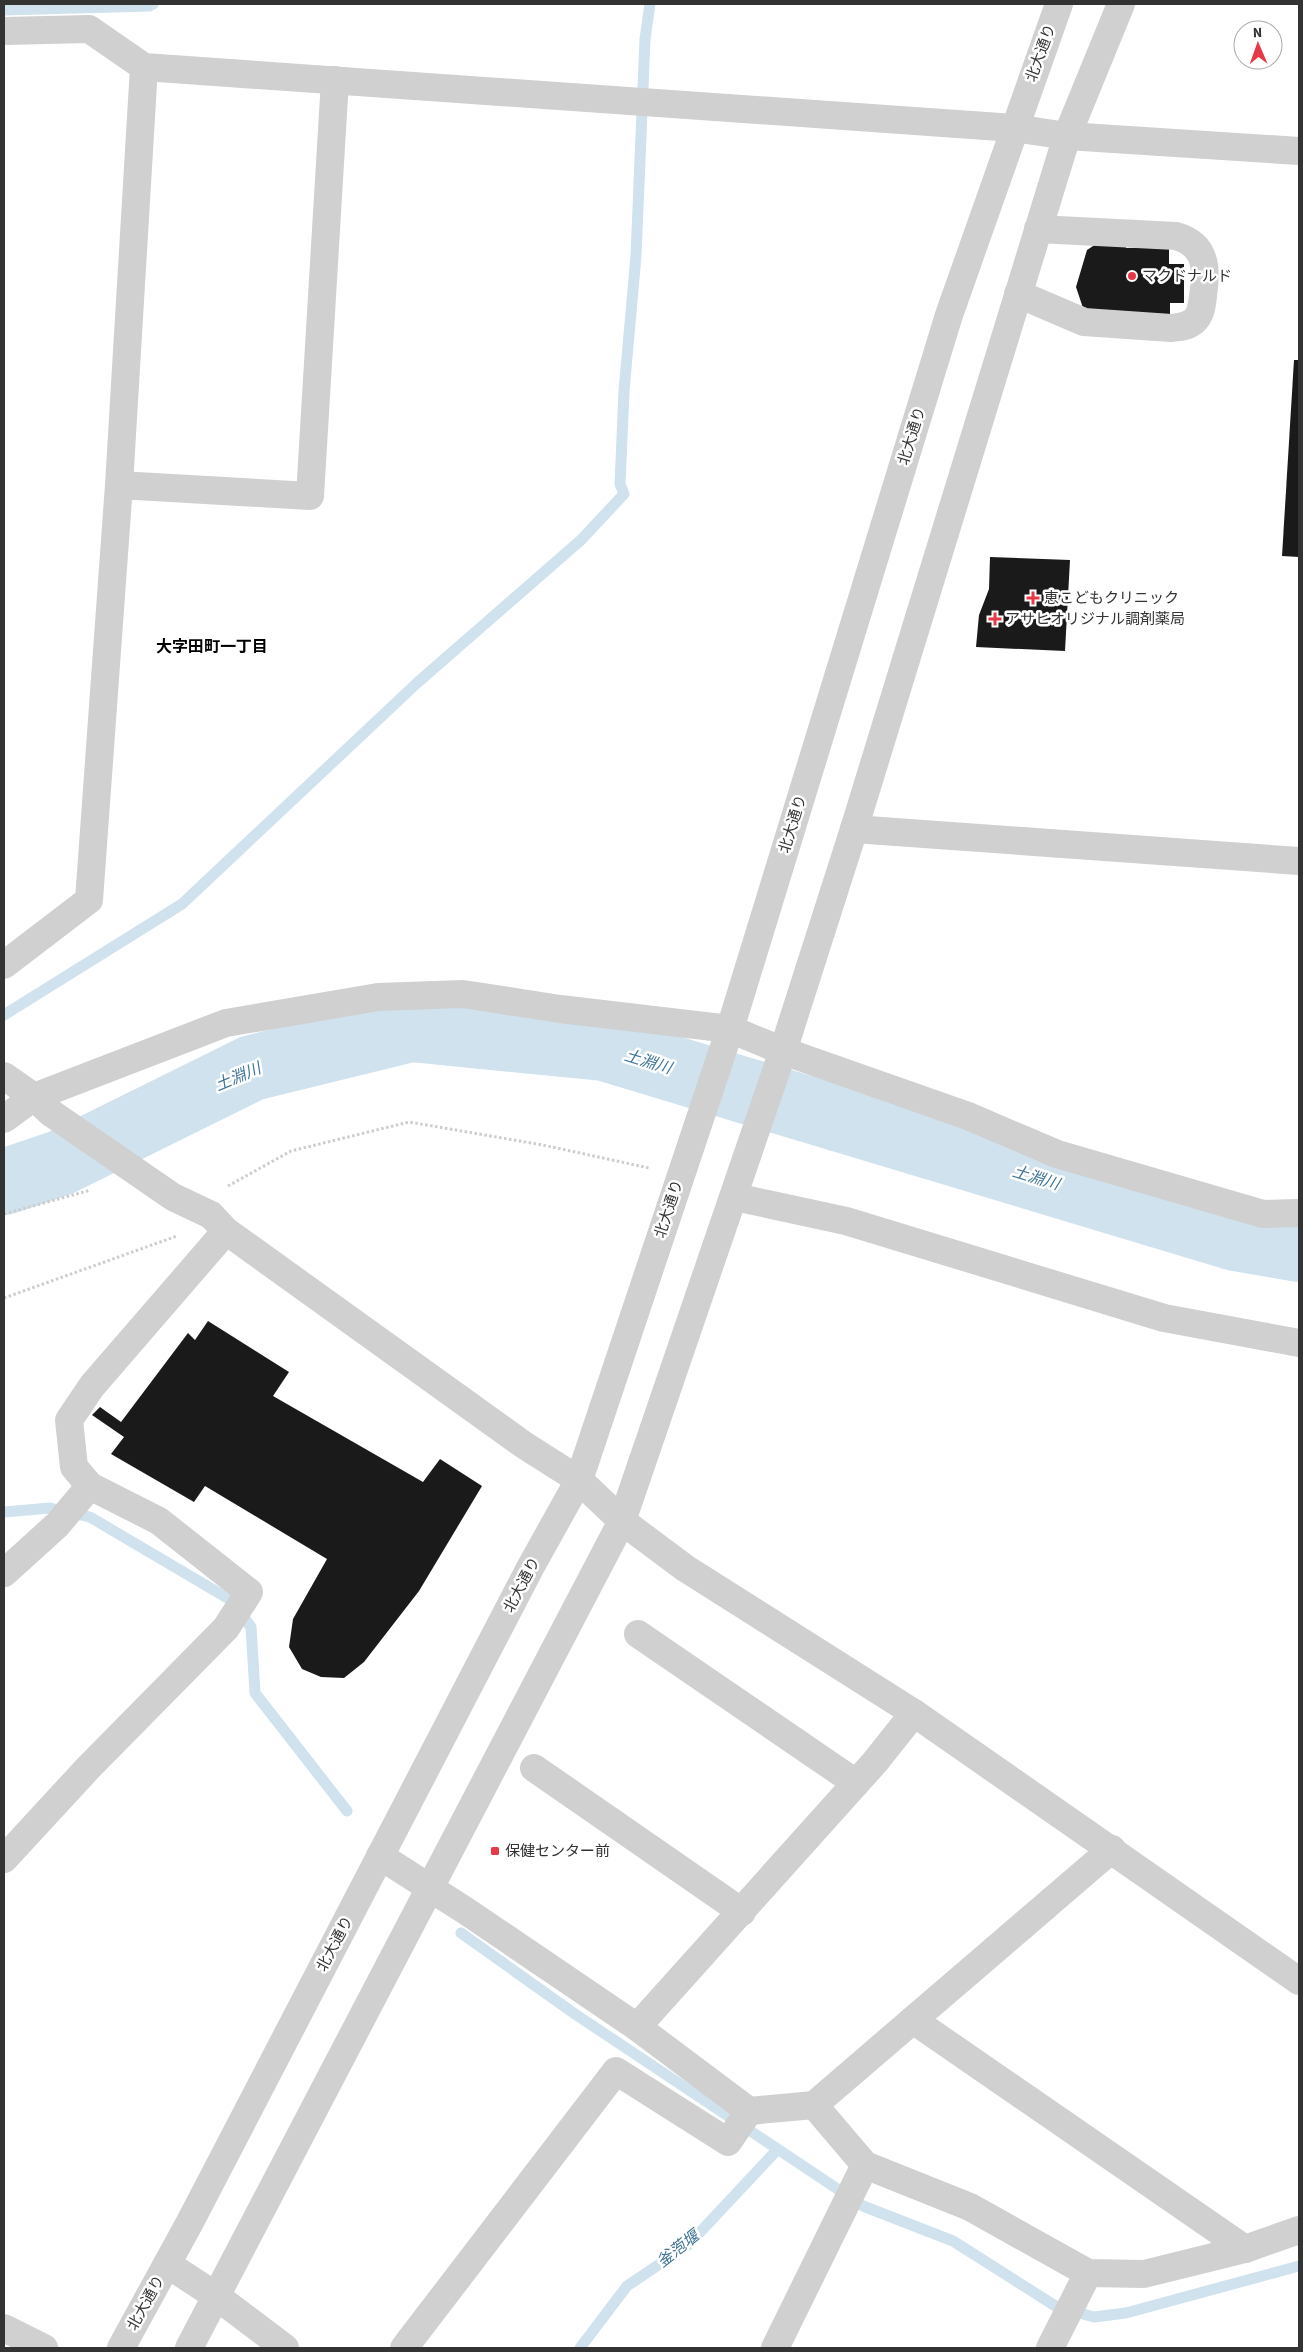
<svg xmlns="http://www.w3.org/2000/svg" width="1303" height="2352" font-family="'Source Sans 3','Noto Sans JP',sans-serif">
	<rect width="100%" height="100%" fill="#fff"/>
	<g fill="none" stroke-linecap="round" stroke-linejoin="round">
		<g stroke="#cfe2ee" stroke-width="11">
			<path d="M4 10 149 6 153 4"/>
			<path d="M4 1015 182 904 417 683 581 540 624 494 620 484 624 391 636 256 645 39 650 4"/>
			<path d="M4 1512 50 1508 90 1517 229 1599 251 1627 255 1693 347 1811"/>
			<path d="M461 1933 575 2014 863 2206 953 2241 1057 2307 1094 2317 1126 2313 1299 2266"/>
			<path d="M580 2348 627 2286 688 2245 777 2150"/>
		</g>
		<path stroke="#cfe2ee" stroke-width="66" d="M4 1182 60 1163 252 1068 411 1029 604 1048 1235 1238 1299 1249"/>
	</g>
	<g fill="#1a1a1a">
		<path d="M1126 238V248H1169V264H1184V303H1170V317H1086L1076 287 1087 250 1096 244Z"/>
		<path d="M1294 360H1299V557L1282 556Z"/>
		<path d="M990 557 1070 560 1065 651 976 647 979 615 989 589Z"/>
		<path d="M208 1321 289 1372 273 1396 423 1482 440 1459 482 1486 419 1591 364 1662 344 1678 321 1677 302 1669 289 1647 293 1619 327 1559 205 1486 194 1502 111 1454 124 1437 92 1415 100 1407 121 1422 188 1333 195 1340Z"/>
	</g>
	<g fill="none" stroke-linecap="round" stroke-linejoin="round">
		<g stroke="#cdcdcd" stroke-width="3" stroke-dasharray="2.5 2.5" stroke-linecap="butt">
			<path d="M228 1186 291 1151 409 1122 543 1145 649 1168"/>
			<path d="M4 1214 91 1190"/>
			<path d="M4 1298 177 1236"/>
		</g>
		<g stroke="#d0d0d0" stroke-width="28">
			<path d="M4 31 89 29 144 67 1014 128 1067 136 1299 151"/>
			<path d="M1018 294 1084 322 1171 328C1179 327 1187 327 1194 321 1201 315 1202 305 1203 296 1207 269 1207 245 1176 236L1038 229"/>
			<path d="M119 485 310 496 335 80"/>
			<path d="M854 829 1299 861"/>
			<path d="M4 965 89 900 119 485 144 67"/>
			<path d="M4 1076 34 1097 51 1113 173 1197 211 1215 226 1231 524 1445 579 1480 622 1521 685 1568 914 1713 1299 1981"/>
			<path d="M4 1119 34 1097 226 1023 378 997 463 994 560 1009 730 1029 783 1051 968 1116 1057 1154 1263 1214 1299 1213"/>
			<path d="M735 1197 846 1221 1164 1318 1299 1343"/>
			<path d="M4 1573 57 1525 90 1486"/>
			<path d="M638 1634 856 1783"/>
			<path d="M534 1768 742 1912"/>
			<path d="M380 1856 466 1911 637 2027 749 2111 814 2105 1112 1849"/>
			<path d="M4 1859 88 1768 226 1628 249 1592 159 1521 90 1486 74 1467 69 1420 92 1386 226 1231"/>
			<path d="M913 2020 1245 2249"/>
			<path d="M637 2027 875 1762 914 1713"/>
			<path d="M814 2105 865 2165 970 2207 1088 2273 1144 2274 1245 2249 1299 2230"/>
			<path d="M167 2264 216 2296 285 2348"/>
			<path d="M4 2328 44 2348"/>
			<path d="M121 2348 190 2222 530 1568 579 1480 730 1029 949 315 1059 4"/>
			<path d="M189 2348 622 1521 783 1051 854 829 1067 136 1121 4"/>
			<path d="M404 2348 616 2071 728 2142 749 2111"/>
			<path d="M775 2348 865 2165"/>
			<path d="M1050 2348 1088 2273"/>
		</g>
	</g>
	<g fill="#e63946" stroke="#fff" stroke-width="2">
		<circle cx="1132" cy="276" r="5"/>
		<path d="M1030.5 590.5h5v5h5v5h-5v5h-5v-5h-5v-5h5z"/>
		<path d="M992.5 611.5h5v5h5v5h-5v5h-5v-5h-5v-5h5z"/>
		<rect x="490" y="1846" width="10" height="10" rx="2.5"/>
	</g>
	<g text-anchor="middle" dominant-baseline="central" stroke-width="5" stroke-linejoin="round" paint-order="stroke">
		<g font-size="15" fill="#333" stroke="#fff">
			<text transform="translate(1041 53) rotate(-70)">北大通り</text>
			<text transform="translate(912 436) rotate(-73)">北大通り</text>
			<text transform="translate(793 824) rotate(-73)">北大通り</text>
			<text transform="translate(669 1209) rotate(-72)">北大通り</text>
			<text transform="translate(522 1585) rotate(-62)">北大通り</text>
			<text transform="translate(335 1944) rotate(-62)">北大通り</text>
			<text transform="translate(146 2303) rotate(-61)">北大通り</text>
		</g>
		<g font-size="15" fill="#333" stroke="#fff" text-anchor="start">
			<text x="1142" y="276">マクドナルド</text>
			<text x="1044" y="598">恵こどもクリニック</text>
			<text x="1005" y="619">アサヒオリジナル調剤薬局</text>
			<text x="505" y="1851">保健センター前</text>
		</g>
		<g font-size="16" font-weight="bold" fill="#000" stroke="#fff">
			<text x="212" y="647">大字田町一丁目</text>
		</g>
		<g font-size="16" font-style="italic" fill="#3f7597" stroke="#fff">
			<text transform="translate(648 1062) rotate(17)">土淵川</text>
			<text transform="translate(238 1077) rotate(-23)">土淵川</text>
			<text transform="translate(1036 1178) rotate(17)">土淵川</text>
			<text transform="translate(678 2249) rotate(-38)">釜萢堰</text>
		</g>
	</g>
	<rect width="1303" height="2352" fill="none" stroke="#333333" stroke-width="10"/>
	<g transform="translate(1258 45) rotate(358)"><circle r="24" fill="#ffffff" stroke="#adadad"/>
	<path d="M0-4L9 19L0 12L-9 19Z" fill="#e63946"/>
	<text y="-8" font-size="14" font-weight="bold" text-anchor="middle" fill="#333333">N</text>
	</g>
</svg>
